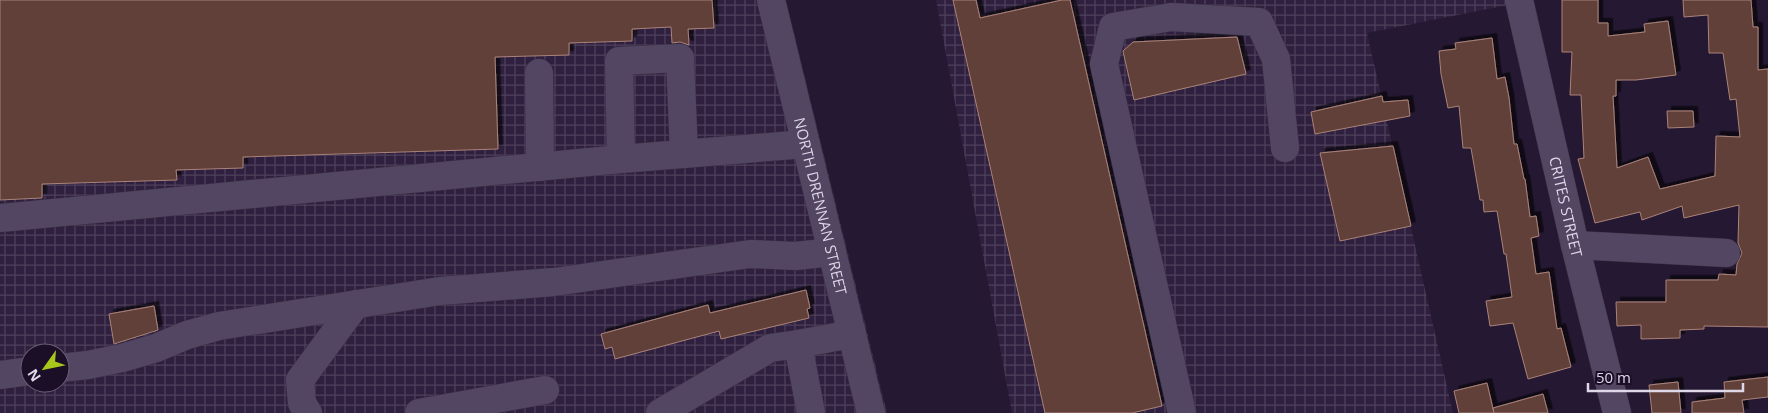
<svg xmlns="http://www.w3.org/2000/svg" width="1768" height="413" font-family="'Open Sans',sans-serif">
	<defs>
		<pattern id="industrial-grid" width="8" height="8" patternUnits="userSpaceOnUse" patternTransform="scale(1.25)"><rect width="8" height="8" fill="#30203f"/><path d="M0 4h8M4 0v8" fill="none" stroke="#4e405b"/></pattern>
		<filter id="shadow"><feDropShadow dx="4.5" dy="-4.5" stdDeviation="0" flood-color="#0009"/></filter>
	</defs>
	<rect width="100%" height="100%" fill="#251832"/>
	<g fill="url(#industrial-grid)" fill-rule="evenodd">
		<path d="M0 0H786L887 413H0ZM30 353H60V383H30Z"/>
		<path d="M936 0H1507L1508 5 1367 33 1453 413H1012Z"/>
	</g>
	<g fill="#613f37" stroke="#aa837a" filter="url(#shadow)">
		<path d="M0 0H712L714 28 688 29 689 45 680 42 672 43 671 27 632 29V41L569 43V55L495 57 498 149 243 157V168L176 170 177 180 42 184V198L0 200Z"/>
		<path d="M953 0H976L980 18 1062 0H1070L1162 406 1132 413H1045Z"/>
		<path d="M1562 0H1598V23H1608V36L1645 32 1644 24 1668 21 1676 75 1636 80H1616V96H1613L1617 168 1648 157 1660 189 1715 176 1716 136 1740 137 1736 99 1730 100 1723 53H1709L1708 15 1684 17 1683 0H1751L1753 27H1758V70L1768 69V327L1704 326V329L1680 330V338L1641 339V325L1617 326 1616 302H1666V280H1718L1719 274 1736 275 1737 264 1742 253 1738 243 1739 205 1684 218 1682 206 1642 220 1640 212 1595 223 1578 159 1584 158 1581 95H1570L1572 52H1562Z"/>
		<path d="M1237 37 1246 74 1134 100 1123 51 1133 42Z"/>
		<path d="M1492 38 1497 79 1505 77 1509 98 1514 144H1517L1524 179H1525L1530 217 1536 216 1539 236 1531 238 1536 274 1549 272 1557 329 1561 328 1571 367 1528 379 1513 323 1490 326 1486 301 1512 297 1506 254H1504L1497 211 1484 212 1483 200H1480L1471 148H1463L1459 106 1448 108 1441 74 1439 51 1456 49 1455 43Z"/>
		<path d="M1382 96 1383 102 1408 100 1410 116 1315 134 1311 112Z"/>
		<path d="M1667 111H1693L1694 127 1668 128Z"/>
		<path d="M1393 146 1411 226 1340 241 1320 153Z"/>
		<path d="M806 290 810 308 807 309 809 318 721 339 719 331 615 359 612 347 605 349 601 334 708 305 710 313Z"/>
		<path d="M154 306 158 330 114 344 109 314Z"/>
		<path d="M1768 377V397L1742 400 1744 413H1692V402L1725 398 1724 382Z"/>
		<path d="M1678 382 1681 413H1652L1649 385Z"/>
		<path d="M1487 383 1494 413H1459L1454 391Z"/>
		<path d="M1543 394 1548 413H1494L1493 408Z"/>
	</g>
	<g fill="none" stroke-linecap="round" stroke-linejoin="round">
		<g stroke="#3c3247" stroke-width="29">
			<g id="minor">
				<path id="s1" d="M771 0 871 413"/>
				<path id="s2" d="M1519 0 1575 245 1617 413"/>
				<path d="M539 73 540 167"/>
				<path d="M621 159 619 61 680 58 684 154"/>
				<path d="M0 218 621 159 806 144"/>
				<path d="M1575 245 1726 253"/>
				<path d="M60 368 88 365 122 358 156 348 187 335 219 326 440 291 554 282 750 254 796 256 832 252"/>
				<path d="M0 375 30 371"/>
				<path d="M308 413 302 403 300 380 356 304"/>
				<path d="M419 413 545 390"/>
				<path d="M660 413 770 348 798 344"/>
				<path d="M811 413 798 344 852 334"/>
				<path d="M1182 413 1104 64 1113 27 1171 17 1259 22 1276 59 1285 148"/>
			</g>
		</g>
		<use href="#minor" stroke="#534663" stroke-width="28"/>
	</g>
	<g text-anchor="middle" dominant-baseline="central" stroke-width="4" stroke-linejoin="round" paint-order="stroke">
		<g font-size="15" fill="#dfd8e9" stroke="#1b0f28">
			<text stroke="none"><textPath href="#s1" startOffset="212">NORTH DRENNAN STREET</textPath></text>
			<text stroke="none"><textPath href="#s2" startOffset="212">CRITES STREET</textPath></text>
		</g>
	</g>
	<g transform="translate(45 368) rotate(237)"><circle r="24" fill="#1b0f28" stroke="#695f75"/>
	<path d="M0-4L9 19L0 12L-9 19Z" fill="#a9c71a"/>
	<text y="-8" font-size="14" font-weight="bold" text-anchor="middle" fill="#dfd8e9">N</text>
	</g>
	<path d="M1588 383v8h155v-8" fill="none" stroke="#dfd8e9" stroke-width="2.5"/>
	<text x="1596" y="383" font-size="15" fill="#dfd8e9" stroke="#1b0f28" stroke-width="4" paint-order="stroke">50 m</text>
</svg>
